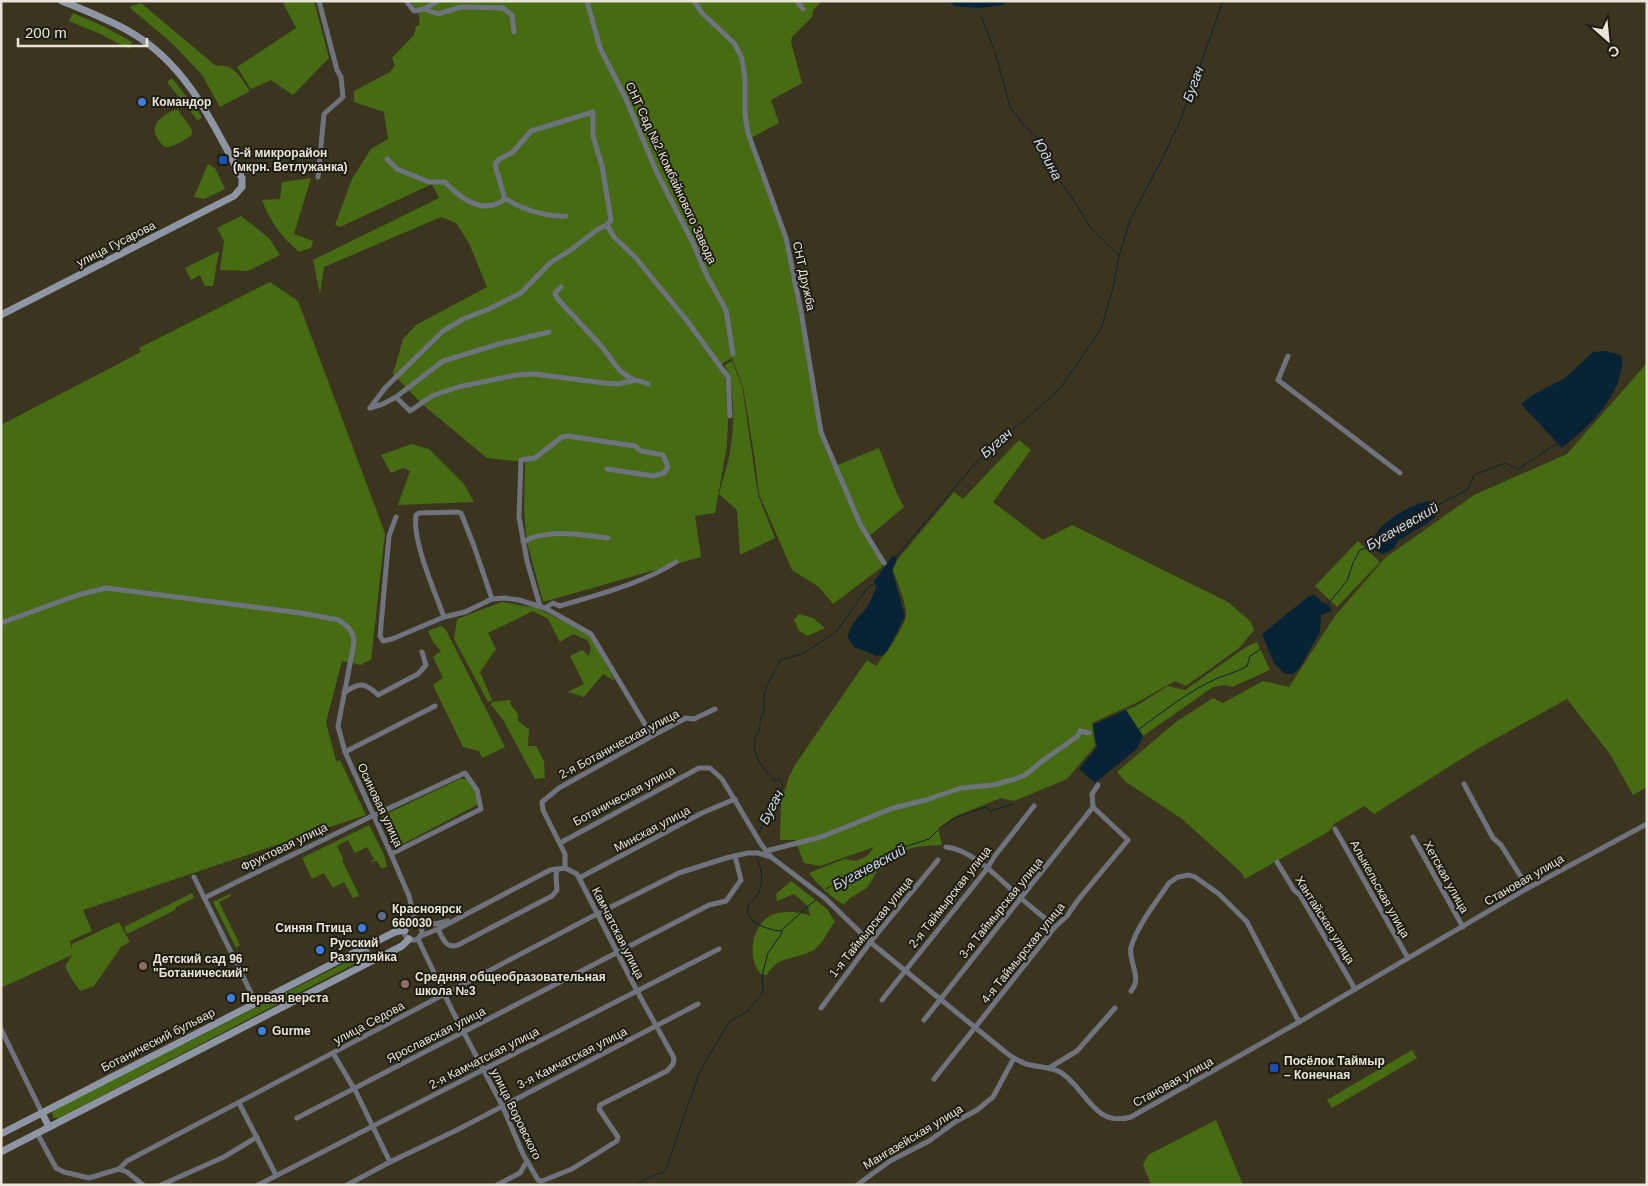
<svg xmlns="http://www.w3.org/2000/svg" width="1648" height="1186" font-family="Arial,sans-serif">
	<rect width="100%" height="100%" fill="#3b351f"/>
	<g fill="#466b12">
		<path d="M282 1H314L329 58 293 95 271 80 251 89 237 67 296 28Z"/>
		<path d="M410 1H822L813 10 812 17 792 37 791 42 802 83 771 100 779 123 749 139 784 238 800 308 819 433 833 467 879 448 897 494 904 507 867 538 882 564V567L833 604 819 587 792 570 759 494 755 460 743 387 732 358 718 366 725 377 728 419 727 446 715 513 695 516 701 557 543 602 527 542 524 511 525 462 487 458 422 404 393 374 403 339 416 325 487 287 469 243 456 223 441 217 324 267 320 294 313 260 439 198 432 184 340 227 335 225 352 179 371 149 388 139 384 112 354 102V91L390 72 395 65 392 58 414 35 416 26H419C421 15 417 10 410 1Z"/>
		<path d="M141 3 216 66C235 63 240 78 250 91L220 107 202 75 174 45 129 7Z"/>
		<path d="M73 13 103 26 132 42 129 49 100 34 69 21Z"/>
		<path d="M172 78 202 117 198 121 167 82Z"/>
		<path d="M174 110H178L192 130 191 136C185 139 173 148 166 147 162 146 160 142 158 139 148 126 163 115 174 110Z"/>
		<path d="M208 164 215 168 225 189 204 199 194 197Z"/>
		<path d="M311 178 294 234 313 241 311 248 299 252C283 238 269 221 262 200L280 199 282 182Z"/>
		<path d="M241 216 269 238 280 255 248 271 220 270 224 241 217 228Z"/>
		<path d="M219 251 213 286H205L200 275 191 280 185 268Z"/>
		<path d="M270 282 298 301 385 533 371 660 363 663 362 665 342 661 326 722 336 761 340 760 366 815 83 910 92 931 70 941 72 950V944L119 922 130 942 121 947 94 986 80 991C74 982 69 976 65 966L72 955 1 988V425L141 352 139 348Z"/>
		<path d="M732 361 742 386 758 495 775 538 740 555 737 510 719 494C723 478 729 462 731 445 735 420 734 388 725 365Z"/>
		<path d="M1647 363V787L1633 795 1610 754 1567 699 1477 749 1374 814 1364 806 1334 824 1328 832 1245 879 1241 872 1182 819 1126 782 1117 772 1176 722 1213 698 1223 703 1263 681 1289 687 1335 616 1385 558 1474 495 1567 454Z"/>
		<path d="M1019 440 1031 450 993 502 1043 540 1072 525 1228 602 1250 621 1254 630 1238 649 1186 686 1175 681 1136 703 1092 723 1095 746 1067 779 1014 801 1001 798 956 816 938 828 942 845C928 846 911 845 899 854 890 860 889 866 878 870L867 888 850 898 844 904C836 902 813 880 809 873L844 859 856 861 867 856 874 847 820 866 804 863 795 840H780L781 803 789 777 795 765 867 660 876 666C884 656 905 627 906 615 907 604 897 582 893 570L898 559 954 492 963 499Z"/>
		<path d="M412 444 429 449 464 484 474 502 398 505 410 471 403 468 391 473 381 455Z"/>
		<path d="M1358 541 1380 562 1337 607 1315 586Z"/>
		<path d="M502 602 537 608 590 635 615 681 603 674 584 697 568 692 584 684 570 656 582 650 589 656 591 647 587 640 573 634 560 642 548 619 533 611 488 633 496 649 480 672 492 700 488 702 454 639 457 619Z"/>
		<path d="M799 614 813 618 825 628 808 636 799 631 794 620Z"/>
		<path d="M441 626 446 630 505 747 482 758 479 751 463 747 433 685 443 678 433 657 441 651 433 642 428 631Z"/>
		<path d="M1257 642 1270 670 1232 687 1226 685 1213 687 1143 736 1126 710 1136 706 1168 686 1185 690 1246 647Z"/>
		<path d="M511 700 510 704 518 714V721L529 729 528 746H536L544 761 545 778 535 779 502 718 491 705 492 702Z"/>
		<path d="M460 779H466C472 785 480 796 477 805L397 847 393 846 380 817Z"/>
		<path d="M369 825 384 855 387 867 381 868 377 861 370 862 374 859 367 847 355 853 348 840 337 846 343 859 342 860 358 893 359 896 353 898 344 882 333 888 324 873 312 879 302 858Z"/>
		<path d="M791 881 827 909 835 922C827 931 822 947 810 952 793 960 777 956 767 975L761 974C747 959 751 930 768 917 778 910 800 911 810 916L808 906 794 894 777 901 776 894Z"/>
		<path d="M192 893 194 898 176 907 175 910 127 934 124 927Z"/>
		<path d="M230 894 231 896 219 902 240 945 236 948 213 902Z"/>
		<path d="M360 955 364 958 362 960 59 1118H54L52 1113 54 1110Z"/>
		<path d="M1412 1050 1417 1058 1332 1108 1327 1100Z"/>
		<path d="M1216 1120 1243 1185H1151L1143 1165 1148 1155Z"/>
	</g>
	<g fill="#092336">
		<path d="M948 1H1005L1004 5 978 8 955 6Z"/>
		<path d="M1605 351 1621 355C1624 366 1621 371 1618 382 1607 410 1585 429 1562 448L1521 404 1531 396 1565 378 1593 352Z"/>
		<path d="M1429 501 1435 504 1438 509 1435 517 1429 522 1398 541 1394 548 1384 554 1376 551 1372 542C1377 523 1411 504 1429 501Z"/>
		<path d="M893 556 897 558 892 570 905 616 888 650 883 655 877 656 854 647 848 638C849 624 859 617 867 607 871 601 873 594 876 588L874 581Z"/>
		<path d="M1315 595 1322 602 1329 605 1332 611 1321 615 1320 632 1299 669 1293 674H1285L1274 663 1262 634 1309 596Z"/>
		<path d="M1126 710 1143 736 1137 749 1095 783 1079 769 1097 747 1093 726 1094 724Z"/>
	</g>
	<g fill="none" stroke-linecap="round" stroke-linejoin="round">
		<g stroke="#092336" stroke-width="1">
			<path d="M982 18 993 47"/>
			<path d="M995 52 1010 107 1023 124 1039 140 1052 171 1073 199 1090 227 1118 255"/>
			<path d="M1436 506 1467 490 1474 475 1505 463 1519 470 1524 465 1558 443"/>
			<path d="M895 558 991 445 1029 417 1061 387 1101 329 1113 288 1119 256 1130 220 1162 159 1180 121 1223 1"/>
			<path d="M1328 604 1347 581 1353 563 1360 550 1374 546"/>
			<path d="M1139 729C1164 711 1190 690 1218 678 1229 674 1236 672 1247 666L1250 656 1261 649"/>
			<path d="M943 826 955 818 985 807 991 811 1013 804"/>
			<path d="M759 832C763 827 762 822 765 817 769 805 779 796 783 785L779 779 774 780C764 769 752 757 755 741 755 737 758 734 759 730 761 722 759 718 764 712 762 687 770 681 780 660L802 654 836 632 869 586 876 583"/>
			<path d="M826 889 898 849 929 839 938 830"/>
			<path d="M781 931 808 906 816 900"/>
			<path d="M635 1185 654 1175 663 1173 666 1169 698 1076 707 1059 729 1022 748 1011 761 995 763 990 762 976 768 953 782 933 781 931C769 930 744 923 748 907 750 902 752 902 755 898 765 887 762 869 757 858"/>
		</g>
		<g stroke="#6e737d" stroke-width="5">
			<path d="M406 1 414 11 424 9 438 14 462 7 503 8 512 15 514 32"/>
			<path d="M587 1 600 48 626 99 657 173 693 243 707 276 726 310 733 354"/>
			<path d="M694 1 702 13 734 43 742 58 745 79V115L748 133 786 238 801 311 821 432 860 524 884 563"/>
			<path d="M797 1 803 9"/>
			<path d="M422 10 438 1"/>
			<path d="M387 159 397 169 429 182H445C460 198 483 216 505 199 511 201 514 204 519 206 535 213 549 217 566 216"/>
			<path d="M318 177 324 114 343 97 341 77 337 70 319 1"/>
			<path d="M505 199 495 165 498 160 513 152 531 131 593 112V136L602 166 611 220 607 225"/>
			<path d="M561 287 555 293 557 298C572 315 588 331 602 347 614 361 616 372 635 380"/>
			<path d="M1288 356 1278 380 1400 473"/>
			<path d="M396 397 443 361 499 344 549 332"/>
			<path d="M370 408 385 388 443 331 463 319 489 309 521 293 550 263 572 249 598 229 607 225 614 237 635 257 688 322 728 377 730 416"/>
			<path d="M370 408 383 404 396 397 410 411 432 396 458 387 516 375 535 374 604 383 619 384 636 380 648 384"/>
			<path d="M396 517 389 536 380 636 383 641 392 639 444 617 465 612 492 599 505 598 519 600 545 608 591 634 652 736"/>
			<path d="M523 542C548 528 581 535 608 538"/>
			<path d="M540 606 527 561 519 517 521 460 535 458 562 437 568 436 635 446 641 451 663 455 668 467 664 473 654 476 607 469"/>
			<path d="M545 608 553 603 560 606C600 594 641 584 676 562"/>
			<path d="M444 617C435 592 412 541 416 515L419 513 458 512 461 513 474 546 492 599"/>
			<path d="M1 623 78 595 106 588 301 613 339 620 349 628 353 635 354 643 338 726 345 752 391 854 409 896 414 916 412 922"/>
			<path d="M344 693C359 682 365 682 378 695L418 674 426 665 422 652"/>
			<path d="M345 752 435 706"/>
			<path d="M1464 784 1493 838 1501 845 1528 888"/>
			<path d="M1335 829 1408 958"/>
			<path d="M1413 837 1463 927"/>
			<path d="M560 843 699 768H710L722 779 761 844 771 857 825 898 870 942 1009 1055C1014 1058 1020 1062 1026 1064 1037 1067 1050 1067 1060 1072 1086 1087 1093 1128 1131 1117L1299 1022 1528 888 1647 824"/>
			<path d="M946 847C974 850 1001 881 1022 899 1033 909 1044 917 1055 927"/>
			<path d="M766 851 821 837 893 808 926 800 961 788 993 785 1015 779 1025 775 1045 759 1078 736 1080 731 1089 733"/>
			<path d="M1277 862 1294 890 1300 895 1355 989"/>
			<path d="M565 868V854L543 810 542 802 559 788 652 736 686 718 694 719 715 709"/>
			<path d="M194 877 256 1003"/>
			<path d="M579 878 702 813 735 799"/>
			<path d="M204 898 368 818 465 773 477 790 481 809 391 854"/>
			<path d="M415 922 421 920 435 924 448 921"/>
			<circle cx="413" cy="931" r="9"/>
			<path d="M438 929C443 939 446 949 458 945L552 896 557 890 556 877 557 869"/>
			<path d="M418 939 452 1010 502 1105 523 1154 538 1180 542 1181 572 1169 617 1141 618 1137 599 1109 600 1105 667 1071 673 1064 674 1058 637 991 577 874 565 868 550 870 438 929 421 936"/>
			<path d="M365 947 372 961"/>
			<path d="M1131 991C1143 978 1128 962 1131 947 1137 926 1157 901 1169 883L1178 877 1189 875 1195 877 1219 894 1247 922 1299 1022"/>
			<path d="M882 1000 905 971 987 869 994 857 1034 806"/>
			<path d="M821 1008 872 940 938 860"/>
			<path d="M924 1020 1093 807"/>
			<path d="M1 1029 42 1113"/>
			<path d="M333 1053 356 1092 390 1162"/>
			<path d="M1049 1068 1077 1051 1115 1008"/>
			<path d="M934 1079 1055 927 1067 916 1078 900 1128 840 1093 807 1092 794 1098 785"/>
			<path d="M239 1103 276 1175"/>
			<path d="M297 1118 709 905 726 901 741 880 735 856"/>
			<path d="M37 1133 56 1168 64 1172 89 1178 119 1169 127 1172 143 1185"/>
			<path d="M119 1169 127 1161 597 914 679 873 726 858 748 853H758L771 857"/>
			<path d="M161 1185 224 1157 257 1137"/>
			<path d="M258 1185 719 949"/>
			<path d="M347 1185 390 1162 457 1130 698 1004"/>
			<path d="M497 1185 520 1173 527 1161"/>
			<path d="M857 1185 890 1161 929 1141 955 1122 977 1110 993 1097 1014 1058"/>
		</g>
		<g stroke="#8e96a5" stroke-width="7">
			<path d="M1 315 234 196 242 187V178C213 124 188 66 132 33 110 20 86 11 62 1"/>
			<path d="M42 1113 49 1127"/>
			<path d="M1 1134 365 947 395 932 405 930"/>
			<path d="M1 1152 372 961 402 946 409 939"/>
		</g>
	</g>
	<g fill="#3f7fe0" stroke="#1f1c13" stroke-width="2">
		<circle cx="142" cy="102" r="5"/>
		<circle cx="362" cy="928" r="5"/>
		<circle cx="320" cy="950" r="5"/>
		<circle cx="231" cy="998" r="5"/>
		<circle cx="262" cy="1031" r="5"/>
	</g>
	<g fill="#1a4fb4" stroke="#1f1c13" stroke-width="2">
		<rect x="218" y="155" width="10" height="10" rx="2.5"/>
		<rect x="1269" y="1063" width="10" height="10" rx="2.5"/>
	</g>
	<circle fill="#5c6f8a" stroke="#1f1c13" stroke-width="2" cx="382" cy="916" r="5"/>
	<g fill="#8d6e63" stroke="#1f1c13" stroke-width="2">
		<circle cx="143" cy="966" r="5"/>
		<circle cx="405" cy="984" r="5"/>
	</g>
	<g text-anchor="middle" dominant-baseline="central" stroke-width="4" stroke-linejoin="round" paint-order="stroke">
		<g font-size="12" font-weight="bold" fill="#e9e5d8" stroke="#1f1c13" text-anchor="start">
			<text x="152" y="102">Командор</text>
			<text x="233" y="153">5-й микрорайон<tspan x="233" dy="14">(мкрн. Ветлужанка)</tspan></text>
			<text x="392" y="909">Красноярск<tspan x="392" dy="14">660030</tspan></text>
			<text x="352" y="928" text-anchor="end">Синяя Птица</text>
			<text x="330" y="943">Русский<tspan x="330" dy="14">Разгуляйка</tspan></text>
			<text x="153" y="959">Детский сад 96<tspan x="153" dy="14">"Ботанический"</tspan></text>
			<text x="415" y="977">Средняя общеобразовательная<tspan x="415" dy="14">школа №3</tspan></text>
			<text x="241" y="998">Первая верста</text>
			<text x="272" y="1031">Gurme</text>
			<text x="1284" y="1061">Посёлок Таймыр<tspan x="1284" dy="14">– Конечная</tspan></text>
		</g>
		<g font-size="12" fill="#e9e5d8" stroke="#1f1c13">
			<text transform="translate(671 173) rotate(65)">СНТ Сад №2 Комбайнового Завода</text>
			<text transform="translate(116 244) rotate(-27)">улица Гусарова</text>
			<text transform="translate(804 276) rotate(78)">СНТ Дружба</text>
			<text transform="translate(619 744) rotate(-28)">2-я Ботаническая улица</text>
			<text transform="translate(624 796) rotate(-28)">Ботаническая улица</text>
			<text transform="translate(380 805) rotate(65)">Осиновая улица</text>
			<text transform="translate(652 829) rotate(-28)">Минская улица</text>
			<text transform="translate(284 847) rotate(-26)">Фруктовая улица</text>
			<text transform="translate(1446 877) rotate(61)">Хетская улица</text>
			<text transform="translate(1524 880) rotate(-30)">Становая улица</text>
			<text transform="translate(1380 889) rotate(61)">Алыкельская улица</text>
			<text transform="translate(950 897) rotate(-52)">2-я Таймырская улица</text>
			<text transform="translate(1001 908) rotate(-51)">3-я Таймырская улица</text>
			<text transform="translate(1325 920) rotate(58)">Хантайская улица</text>
			<text transform="translate(871 927) rotate(-51)">1-я Таймырская улица</text>
			<text transform="translate(618 933) rotate(63)">Камчатская улица</text>
			<text transform="translate(1023 953) rotate(-51)">4-я Таймырская улица</text>
			<text transform="translate(369 1023) rotate(-28)">улица Седова</text>
			<text transform="translate(436 1035) rotate(-27)">Ярославская улица</text>
			<text transform="translate(158 1040) rotate(-27)">Ботанический бульвар</text>
			<text transform="translate(484 1058) rotate(-27)">2-я Камчатская улица</text>
			<text transform="translate(572 1058) rotate(-27)">3-я Камчатская улица</text>
			<text transform="translate(1173 1082) rotate(-29)">Становая улица</text>
			<text transform="translate(516 1114) rotate(64)">улица Воровского</text>
			<text transform="translate(913 1137) rotate(-31)">Мангазейская улица</text>
		</g>
		<g font-size="14" font-style="italic" fill="#cbddee" stroke="#1f1c13">
			<text transform="translate(1193 84) rotate(-70)">Бугач</text>
			<text transform="translate(1048 159) rotate(62)">Юдина</text>
			<text transform="translate(996 443) rotate(-41)">Бугач</text>
			<text transform="translate(1402 526) rotate(-30)">Бугачевский</text>
			<text transform="translate(771 807) rotate(-63)">Бугач</text>
			<text transform="translate(869 867) rotate(-28)">Бугачевский</text>
		</g>
	</g>
	<rect width="1648" height="1186" fill="none" stroke="#e9e5d8" stroke-width="5"/>
	<g transform="translate(1608 40) rotate(153)" stroke="#1f1c13" stroke-width="4" paint-order="stroke">
	<path d="M0-4L9 19L0 12L-9 19Z" fill="#e9e5d8"/>
	<text y="-8" font-size="14" font-weight="bold" text-anchor="middle" fill="#e9e5d8">С</text>
	</g>
	<path d="M18 38v8h129v-8" fill="none" stroke="#e9e5d8" stroke-width="2.5"/>
	<text x="25" y="38" font-size="15" fill="#e9e5d8" stroke="#1f1c13" stroke-width="4" paint-order="stroke">200 m</text>
</svg>
